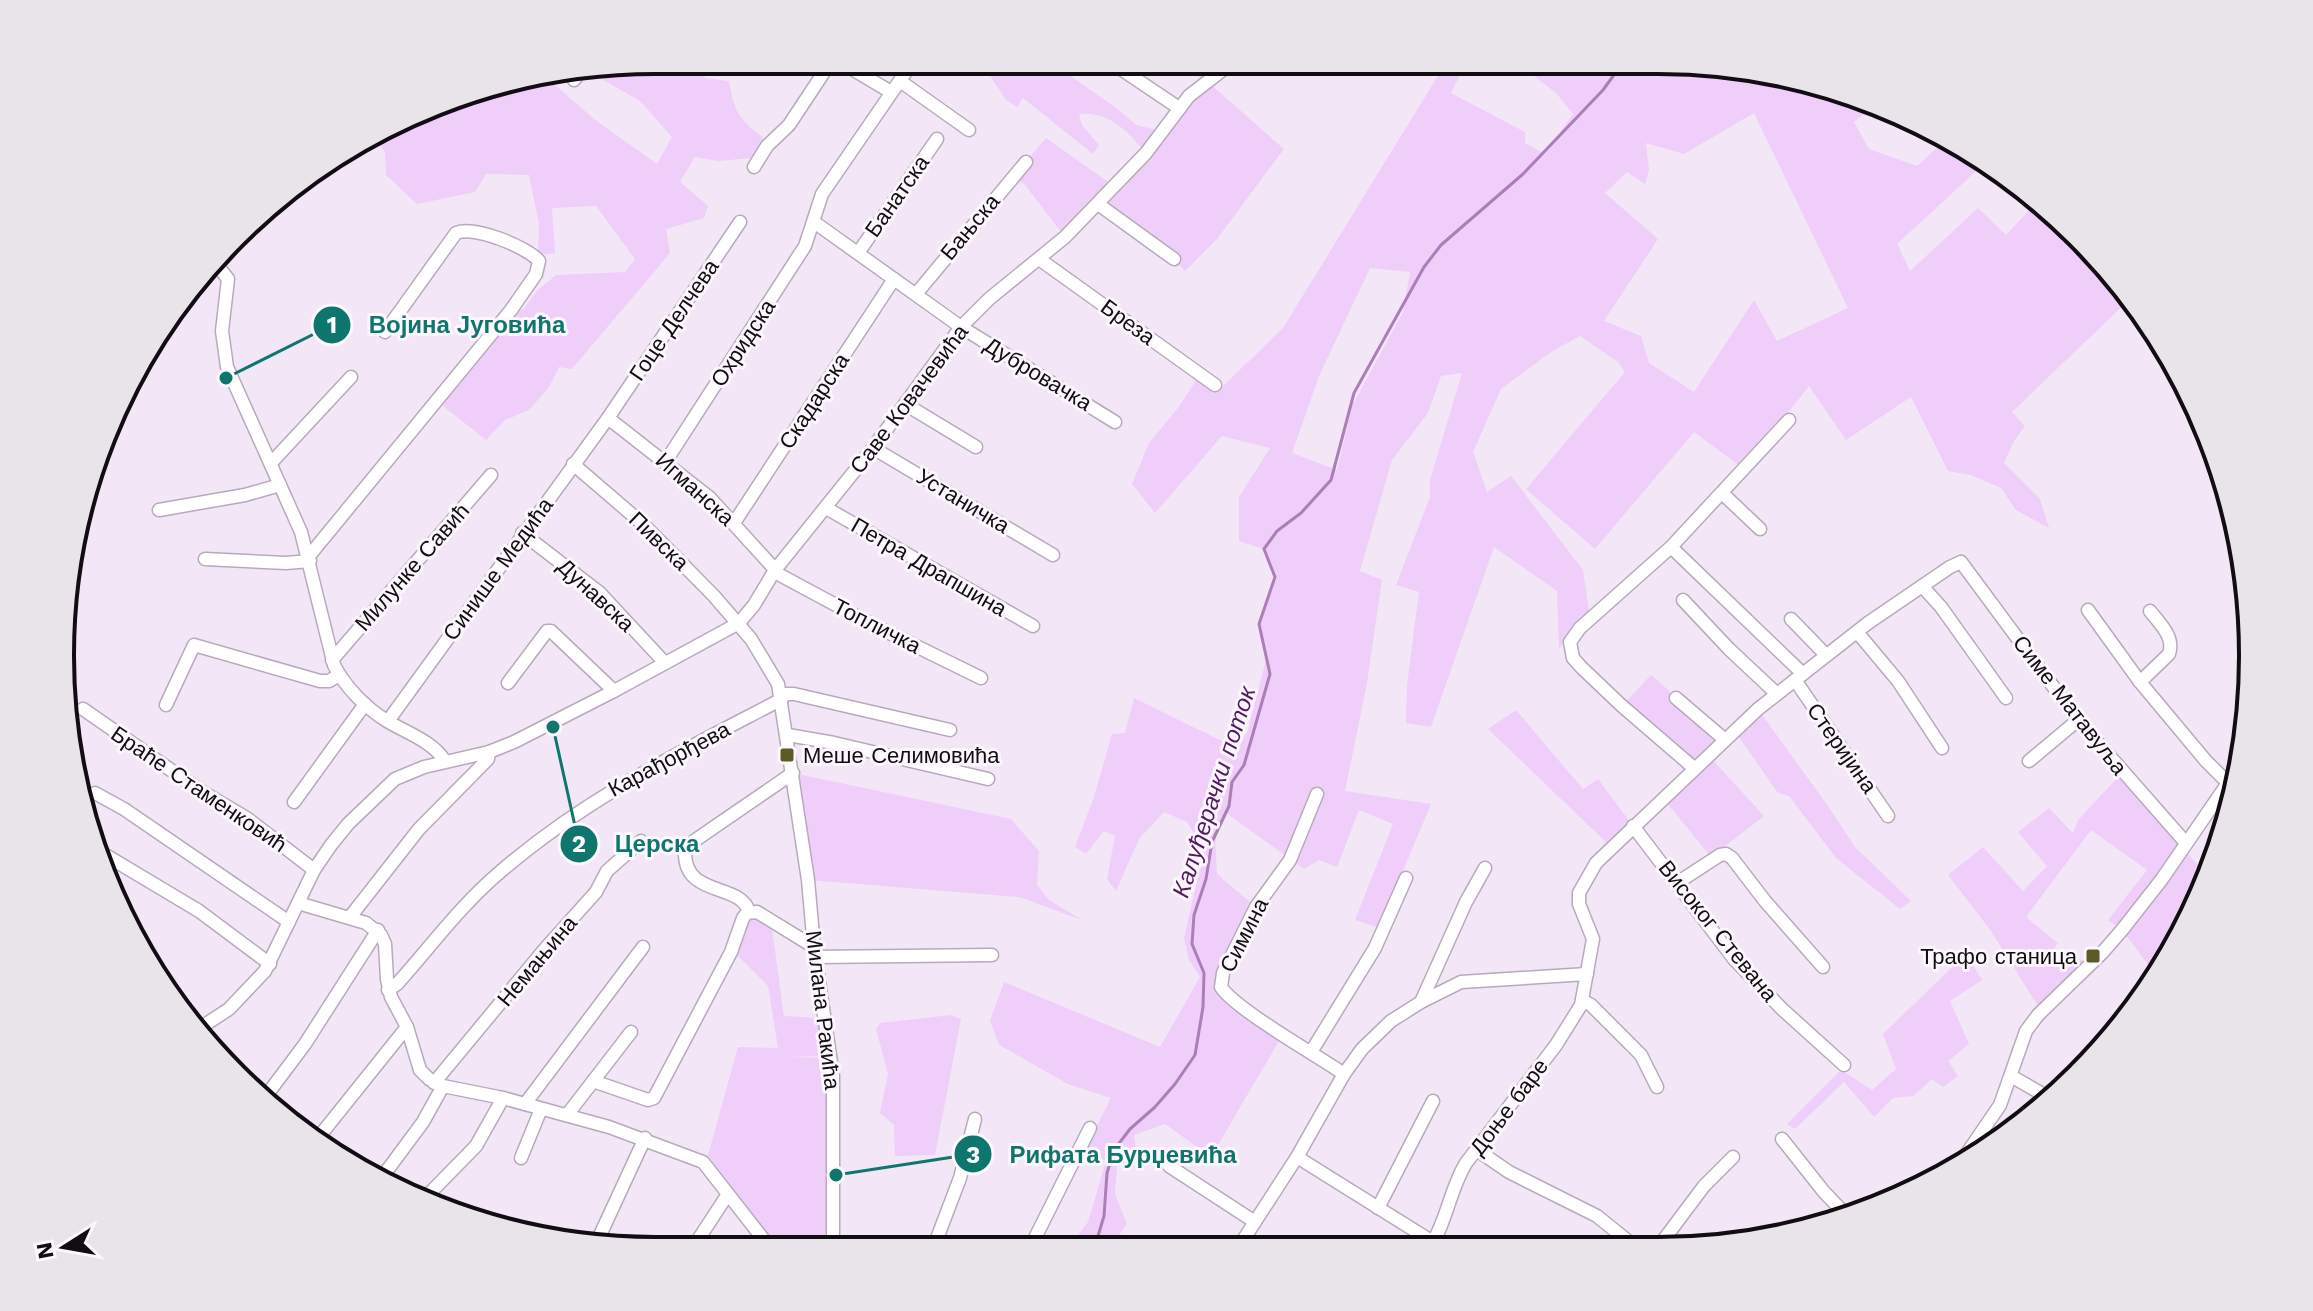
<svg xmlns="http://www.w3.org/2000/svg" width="2313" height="1311" font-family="'Work Sans',sans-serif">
	<rect width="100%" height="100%" fill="#f3e6f7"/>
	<g fill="#f0cefa" fill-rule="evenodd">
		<path d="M656 60H701L705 78 729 81C734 110 738 119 763 137L752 158 718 161 695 157 680 182 708 206 704 218 666 229 670 253 572 369 559 367 549 387 529 410 505 420 486 440 438 402 511 310H523L538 290 556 275 625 272 635 259 596 206 552 208 555 253 538 255 539 224 529 175 486 174 475 192 417 204 386 175 385 152 376 139 465 91 547 78 594 119 657 164 672 137 640 101 591 73 593 70Z"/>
		<path d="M999 60H1013L1031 73 1041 60H1048L1119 110 1136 125 1161 131 1207 82 1175 61H1233L1208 82 1284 149 1217 239 1185 271 1173 259 1099 204 1065 237 1025 185 1013 177 1046 138 1114 186 1145 152C1126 130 1110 112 1079 114L1082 125 1099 145 1093 154 1023 98 1017 107 1006 100 990 76Z"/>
		<path d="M1447 61H1467L1451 93 1525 132V143L1545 154 1573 114 1557 94 1529 72 1497 61H1514L1529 71 1530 61H1582L1603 74 1610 61H1696L1848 91 1876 104 1854 122 1869 149 1917 166 1949 137 1986 162 1897 244 1910 271 1978 208 2006 235 2039 200 2050 208 2081 241 2072 250 2111 272 2132 297 2012 412 2025 426 2014 441 2004 463 2040 499 2049 528 2016 510 2001 488 1971 475 1948 471 1911 397 1846 440 1809 386 1744 469 1694 432 1595 549 1526 489 1625 372 1618 362 1580 336 1551 352 1501 389 1473 452 1487 492 1511 476 1583 570 1589 611 1559 649 1557 591 1494 547 1431 727 1406 723 1407 685 1419 592 1396 585 1430 497V480L1462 373 1441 376 1428 413 1392 460 1360 571 1382 580 1367 683 1345 791 1431 804 1379 928 1355 920 1393 824 1359 810 1337 867 1319 860 1304 869 1226 813 1215 835 1217 874 1256 907 1221 981 1230 997 1283 1034 1211 1157 1165 1124 1134 1135 1138 1162 1117 1166 1115 1194 1127 1224 1110 1248H1068L1088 1222 1106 1161 1083 1153 1111 1098 1068 1084 999 1045 990 1021 1004 982 1160 1047 1200 977 1189 960 1184 938 1207 837 1197 838 1187 822 1164 812 1139 839 1116 891 1107 879 1115 836 1104 831 1086 854 1075 847 1094 797 1112 734 1125 733 1134 698 1238 749 1248 730 1267 656 1259 624 1275 577 1264 549 1239 541V497L1270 448 1222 436 1155 513 1132 484 1149 443 1178 408 1200 374 1220 389 1283 328ZM1754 113 1848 308 1777 341 1754 300 1694 392 1649 363 1641 336 1604 321 1658 239 1605 193 1627 172 1645 184 1649 170 1646 143 1684 154ZM1370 268 1410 272 1403 312 1352 406 1337 470 1292 453 1319 376Z"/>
		<path d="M1651 675 1724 739 1708 755 1764 816 1711 857 1663 798 1694 768 1622 706Z"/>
		<path d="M1758 709 1828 806 1855 847 1911 901 1900 909 1836 858 1789 796 1778 793 1734 730Z"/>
		<path d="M1516 710 1583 789 1598 779 1633 826 1611 847 1488 729Z"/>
		<path d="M793 773 1011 819 1039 851 1037 885 1049 900 1082 920 1019 897 808 880Z"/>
		<path d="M2118 777 2208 876 2173 954 2156 975 2122 930 2108 920 2147 870 2091 830 2026 917 2058 943 2054 948 2090 964 2041 1011 1991 931 1948 875 1983 847 2023 891 2047 866 2018 832 2049 808 2073 833 2078 820Z"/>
		<path d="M754 919 772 929 784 1016 821 1018 829 1056 787 1057 831 1058 832 1249H779L753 1215 733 1194 708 1155 738 1047 778 1048 768 986 735 953 749 920Z"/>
		<path d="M1966 954 1982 980 1950 1001 1969 1044 1948 1061 1958 1076 1943 1087 1932 1079 1913 1096 1893 1098 1874 1117 1844 1082 1795 1129 1787 1124 1841 1070 1872 1090 1896 1069 1883 1034Z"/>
		<path d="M951 1015 961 1019 935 1155 895 1156 894 1125 880 1113 888 1074 876 1029 880 1023Z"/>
	</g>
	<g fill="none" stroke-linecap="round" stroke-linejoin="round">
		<path stroke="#ab7eb8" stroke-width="3" d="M1087 1248 1098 1236 1104 1216 1107 1173 1114 1150 1130 1129 1155 1107 1175 1084 1195 1055 1203 1007 1204 973 1192 944 1194 915 1206 879 1212 842 1229 806 1232 782 1244 765 1270 674 1259 624 1275 577 1264 549 1277 531 1301 513 1331 480 1354 393 1424 267 1441 245 1523 174 1603 90 1624 61"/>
		<g stroke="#b7abbb" stroke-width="15">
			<g id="minor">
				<path d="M837 60 891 92"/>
				<path d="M1109 61 1179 108"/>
				<path d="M574 80 580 72"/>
				<path d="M900 81 969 130"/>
				<path d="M754 167 767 146 789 125 832 60"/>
				<path d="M1098 204 1174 259"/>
				<path d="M814 222 961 327 1115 422"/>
				<path d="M858 253 937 139"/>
				<path d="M1039 259 1215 385"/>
				<path d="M217 265 228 279 222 331 227 367 301 532 334 665C345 687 366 708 387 721 407 733 432 741 445 761"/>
				<path d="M916 294 1026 162"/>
				<path d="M905 404 976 447"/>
				<path d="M608 418 710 498 780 575 873 625 981 678"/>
				<path d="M873 448 1053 555"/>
				<path d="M666 461 805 246 822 194 914 60"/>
				<path d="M271 463 351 377"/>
				<path d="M573 464 644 525 714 596 751 639 778 684 808 880 814 947 833 1076V1249"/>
				<path d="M1722 493 1760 529"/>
				<path d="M826 508 1033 626"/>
				<path d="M159 510 245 495 280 485"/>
				<path d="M734 523 894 279"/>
				<path d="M522 533 600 593 665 663"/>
				<path d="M1671 547 1803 674"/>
				<path d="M309 556 511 310 536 274 539 261C527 247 474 225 456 233L385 332"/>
				<path d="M205 559 286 563 310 561"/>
				<path d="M1922 586 1941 607 2006 698"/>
				<path d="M1683 600 1729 649 1777 694"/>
				<path d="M2088 610 2140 682 2206 761 2228 783"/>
				<path d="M1791 619 1826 655"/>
				<path d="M1857 632 1898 681 1942 748"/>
				<path d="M332 660 491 475"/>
				<path d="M1795 680 1888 816"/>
				<path d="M2140 682 2169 654C2175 637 2160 624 2150 611"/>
				<path d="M508 683 547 631H551L614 691"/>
				<path d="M781 694H794L950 730"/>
				<path d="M1676 698 1724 739"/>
				<path d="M166 705 194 645 320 681H329L339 675"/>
				<path d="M83 709 201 791 248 819 314 870"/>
				<path d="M388 721 608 418 740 222"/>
				<path d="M788 735 834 743 988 779"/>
				<path d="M2029 761 2078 720"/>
				<path d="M1694 768 1622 706 1582 668 1573 658 1570 642 1580 628 1671 547 1789 420"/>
				<path d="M95 793 124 809 289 922"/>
				<path d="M1317 794 1290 860 1256 907 1223 973 1221 987C1235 1009 1318 1056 1344 1074"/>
				<path d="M294 802 365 704"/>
				<path d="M1633 826 1734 959 1782 1009 1844 1065"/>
				<path d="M97 850 199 911 270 964"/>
				<path d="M1677 883 1720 855 1726 854 1732 858 1765 901 1823 967"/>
				<path d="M298 903 366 923 381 935 385 944 387 979 391 997 407 1027 420 1070 429 1079 443 1086 503 1098 609 1127 703 1162 771 1249"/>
				<path d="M749 912C741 882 684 898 685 852L694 841 793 773"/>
				<path d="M350 917 419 829 488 759 489 752"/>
				<path d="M816 957 992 955"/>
				<path d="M388 990 397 984C431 946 461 905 500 872 587 797 681 752 782 699"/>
				<path d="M1582 1000 1591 1005 1641 1055 1657 1087"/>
				<path d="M1421 1002 1466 902 1485 868"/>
				<path d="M197 1030 229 1009 265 971 314 870 331 845 348 824 395 779 424 767 489 752 514 742 614 691 739 623 754 605 775 570 873 448 961 327 989 299 1065 237 1146 153 1189 96 1234 61"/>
				<path d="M1311 1052 1375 948 1406 878"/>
				<path d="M2011 1076 2051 1099"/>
				<path d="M593 1081 648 1100 654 1098 731 952 743 918 747 913 757 912 814 947"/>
				<path d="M434 1083 544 950 596 892 607 871 641 841"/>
				<path d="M266 1096 305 1044 378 930"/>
				<path d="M525 1104 643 947"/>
				<path d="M567 1115 631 1032"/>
				<path d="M318 1138 407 1027"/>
				<path d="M1782 1139 1824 1192 1850 1219"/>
				<path d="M1477 1150 1509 1172 1597 1216 1634 1246"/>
				<path d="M1297 1157 1433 1242"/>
				<path d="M521 1158 541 1109"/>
				<path d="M1959 1165 2000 1105 2026 1031 2038 1015 2102 953 2122 930 2162 879 2241 764"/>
				<path d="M1169 1166 1255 1222"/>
				<path d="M380 1180 423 1122 443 1086"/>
				<path d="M424 1199 476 1146 503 1098"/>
				<path d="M1378 1208 1433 1101"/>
				<path d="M595 1246 645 1138"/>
				<path d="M1659 1246 1704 1186 1733 1157"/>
				<path d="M1430 1247C1447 1221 1450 1189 1466 1163L1556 1045 1581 1005 1593 939 1579 904V893L1596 863 1758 709 1868 623 1950 567 1961 562 2078 720 2186 843"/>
				<path d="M1030 1248 1090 1128"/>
				<path d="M1238 1248 1297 1157 1344 1074 1362 1049 1391 1021 1421 1002 1461 982 1587 974"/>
				<path d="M692 1249 728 1194"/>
				<path d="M933 1249 960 1178 975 1119"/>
			</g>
		</g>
		<use href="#minor" stroke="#fff" stroke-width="12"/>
	</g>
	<g fill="#5b5b28" stroke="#fcf6fd" stroke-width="3">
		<rect x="779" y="747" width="16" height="16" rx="4"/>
		<rect x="2085" y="948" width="16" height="16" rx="4"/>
	</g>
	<g text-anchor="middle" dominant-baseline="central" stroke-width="6" stroke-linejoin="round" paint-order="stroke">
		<g font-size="22" fill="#120d13" stroke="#fcf6fd">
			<text transform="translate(897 196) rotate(-55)">Банатска</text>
			<text transform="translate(970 227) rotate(-50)">Бањска</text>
			<text transform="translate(674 320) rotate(-56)">Гоце Делчева</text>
			<text transform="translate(1128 322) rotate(36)">Бреза</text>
			<text transform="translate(743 343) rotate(-57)">Охридска</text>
			<text transform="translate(1038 374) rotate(31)">Дубровачка</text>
			<text transform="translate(909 399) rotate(-53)">Саве Ковачевића</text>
			<text transform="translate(814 401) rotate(-57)">Скадарска</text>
			<text transform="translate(695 489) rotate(42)">Игманска</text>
			<text transform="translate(963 501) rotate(31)">Устаничка</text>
			<text transform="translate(659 541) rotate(44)">Пивска</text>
			<text transform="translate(412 567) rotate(-49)">Милунке Савић</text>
			<text transform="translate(929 567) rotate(30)">Петра Драпшина</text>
			<text transform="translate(498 569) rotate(-54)">Синише Медића</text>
			<text transform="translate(596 595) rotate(43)">Дунавска</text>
			<text transform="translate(877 626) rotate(27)">Топличка</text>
			<text transform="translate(2070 705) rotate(52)">Симе Матавуља</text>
			<text transform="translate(1842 748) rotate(55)">Стеријина</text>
			<text transform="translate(669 759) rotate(-28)">Карађорђева</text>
			<text transform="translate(199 789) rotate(34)">Браће Стаменковић</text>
			<text transform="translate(1718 931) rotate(51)">Високог Стевана</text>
			<text transform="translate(1244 935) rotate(-63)">Симина</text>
			<text transform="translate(537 961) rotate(-50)">Немањина</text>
			<text transform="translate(823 1010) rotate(83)">Милана Ракића</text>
			<text transform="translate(1509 1107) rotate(-53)">Доње баре</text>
		</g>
		<g font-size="22" fill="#120d13" stroke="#fcf6fd" text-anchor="start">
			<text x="803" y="755">Меше Селимовића</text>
			<text x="2077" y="956" text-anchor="end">Трафо станица</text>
		</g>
		<g font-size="24" font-style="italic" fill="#531a62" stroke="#fcf6fd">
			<text transform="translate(1214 792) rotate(-72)">Калуђерачки поток</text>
		</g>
	</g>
	<path d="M0 0H2313V1311H0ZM655 74H1658A581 581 0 0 1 2239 655V656A581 581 0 0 1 1658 1237H655A581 581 0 0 1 74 656V655A581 581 0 0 1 655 74Z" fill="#e9e3ea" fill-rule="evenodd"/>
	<path fill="none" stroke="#120d13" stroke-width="4" d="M655 74H1658A581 581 0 0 1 2239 655V656A581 581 0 0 1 1658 1237H655A581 581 0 0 1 74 656V655A581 581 0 0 1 655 74Z"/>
	<path fill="none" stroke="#0f766e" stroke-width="3" d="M226 378L332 325M553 727L579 844M836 1175L973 1154"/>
	<g fill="#0f766e" stroke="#fcf6fd" stroke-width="3">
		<circle cx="226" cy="378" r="8"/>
		<circle cx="553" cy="727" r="8"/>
		<circle cx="836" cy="1175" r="8"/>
		<circle cx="332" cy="325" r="20"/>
		<circle cx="579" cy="844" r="20"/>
		<circle cx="973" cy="1154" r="20"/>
	</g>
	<g font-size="24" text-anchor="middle" font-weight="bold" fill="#fff">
		<text x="332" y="333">1</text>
		<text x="579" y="852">2</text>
		<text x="973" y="1163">3</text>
	</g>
	<g font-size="24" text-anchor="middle" font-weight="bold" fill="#0f766e" stroke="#fcf6fd" stroke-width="6" stroke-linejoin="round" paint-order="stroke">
		<text x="467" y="333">Војина Југовића</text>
		<text x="657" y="852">Церска</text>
		<text x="1123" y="1163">Рифата Бурџевића</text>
	</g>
	<g transform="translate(64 1247) rotate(259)" stroke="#fcf6fd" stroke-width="6" paint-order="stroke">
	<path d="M0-6L14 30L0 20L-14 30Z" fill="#120d13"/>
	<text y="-12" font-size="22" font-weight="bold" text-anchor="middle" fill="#120d13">N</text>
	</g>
</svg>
